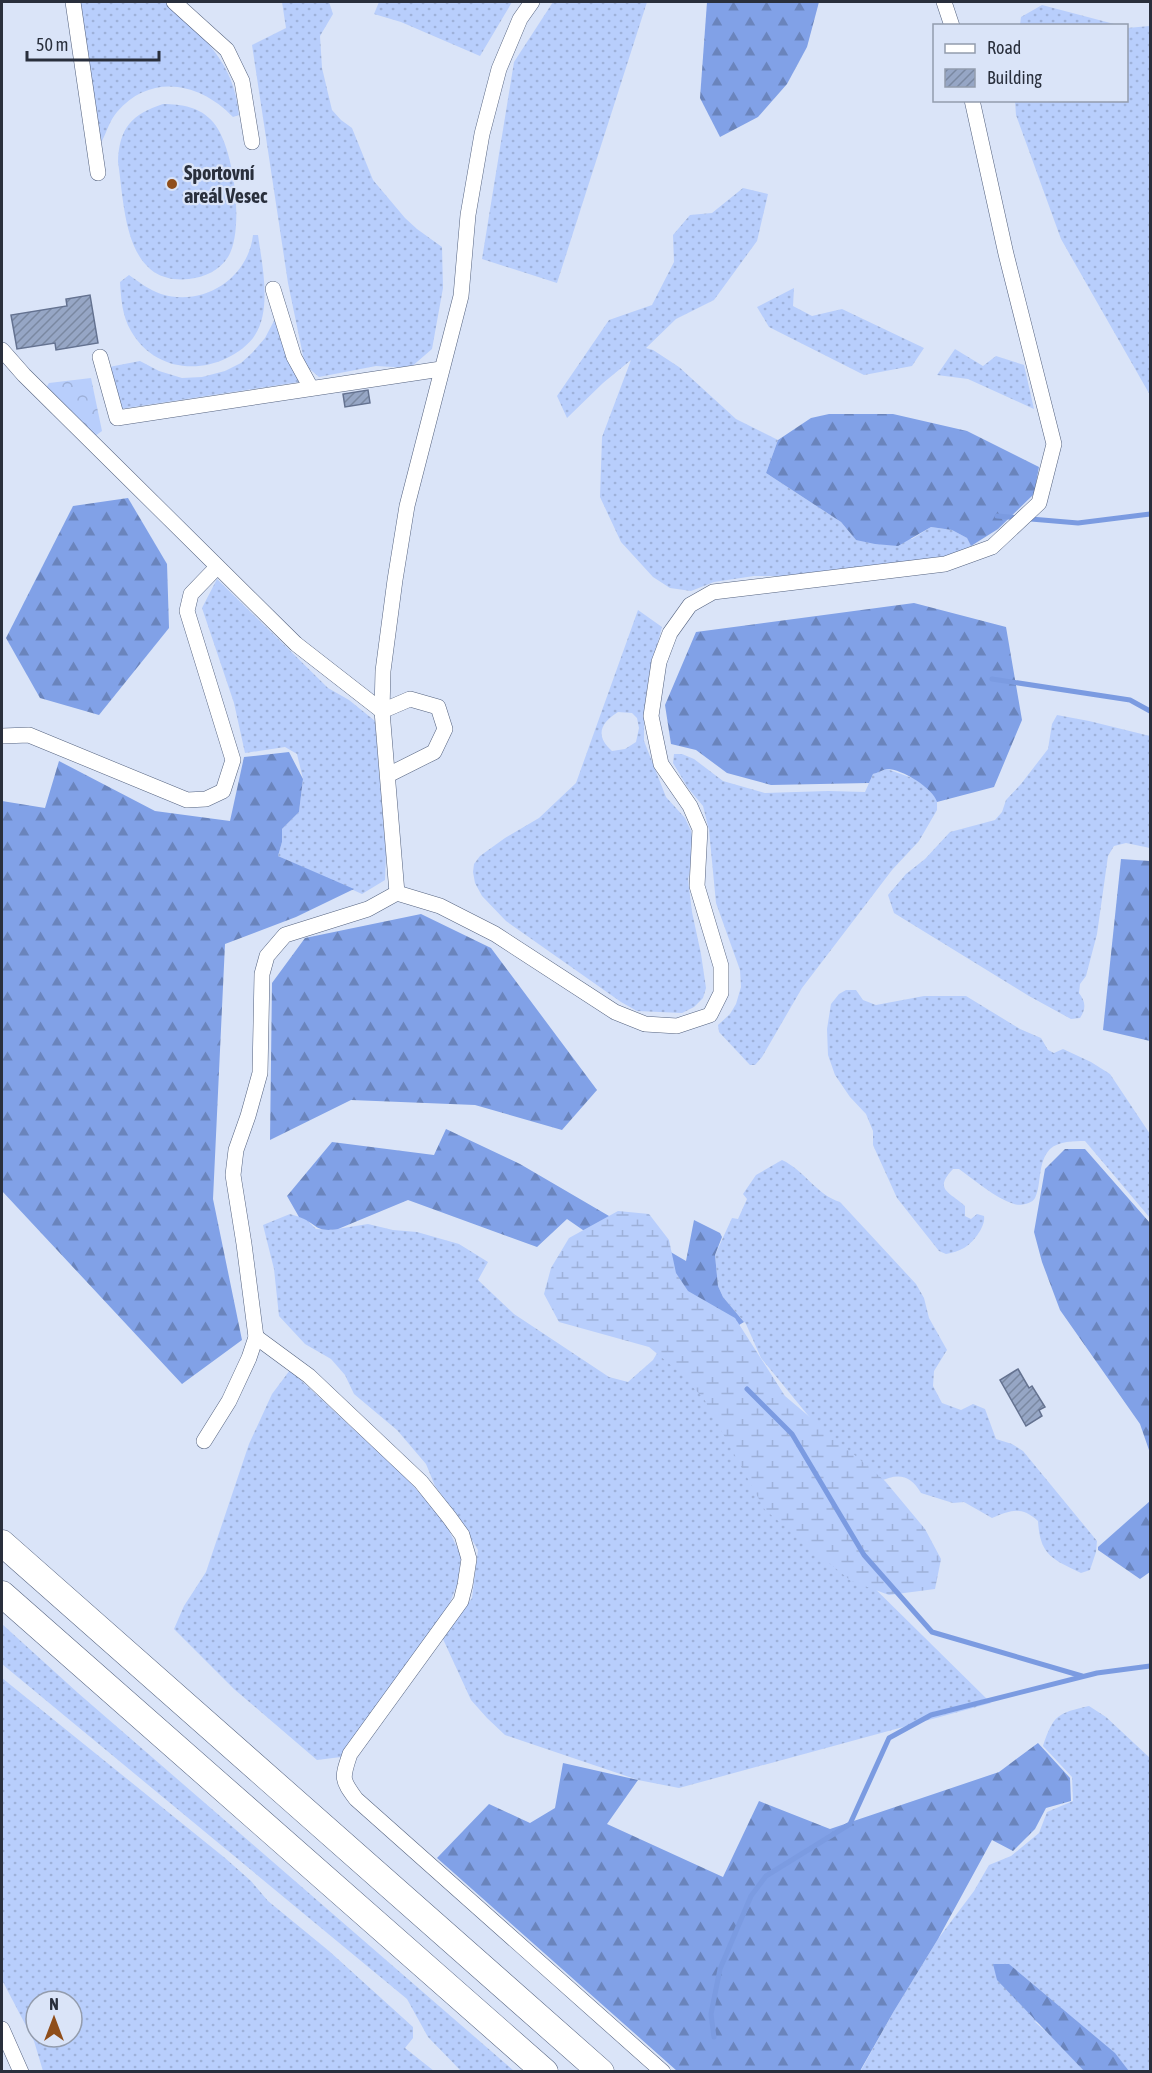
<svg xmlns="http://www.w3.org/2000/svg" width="1152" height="2073" font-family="'Asap Condensed',sans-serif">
	<defs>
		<pattern id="grass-dots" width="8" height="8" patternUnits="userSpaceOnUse" patternTransform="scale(1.5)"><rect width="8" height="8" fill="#b8cefc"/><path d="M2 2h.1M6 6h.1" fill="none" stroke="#9eb1d9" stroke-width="1.8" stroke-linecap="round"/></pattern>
		<pattern id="forest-firs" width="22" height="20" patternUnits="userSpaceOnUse" patternTransform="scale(1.5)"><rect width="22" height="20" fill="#81a1e7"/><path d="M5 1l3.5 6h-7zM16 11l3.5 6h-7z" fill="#6a84bc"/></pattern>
		<pattern id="wetland-marsh" width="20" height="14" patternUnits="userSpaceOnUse" patternTransform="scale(1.5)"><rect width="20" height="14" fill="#b8cefc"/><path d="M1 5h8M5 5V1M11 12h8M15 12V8" fill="none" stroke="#9eb1d9"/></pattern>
		<pattern id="park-crowns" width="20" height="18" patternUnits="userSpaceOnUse" patternTransform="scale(1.5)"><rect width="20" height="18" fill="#b8cefc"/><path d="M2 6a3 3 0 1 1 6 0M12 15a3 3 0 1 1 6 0" fill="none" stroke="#9eb1d9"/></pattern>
		<pattern id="building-hatch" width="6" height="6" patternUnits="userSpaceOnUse" patternTransform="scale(1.5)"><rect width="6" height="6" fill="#96a6c5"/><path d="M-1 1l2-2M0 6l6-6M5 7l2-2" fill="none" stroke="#7a88a1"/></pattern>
	</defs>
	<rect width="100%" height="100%" fill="#dae4f8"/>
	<g fill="url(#grass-dots)" fill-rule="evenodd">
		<path d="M75 2H166C203 37 234 61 239 115L233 117C201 83 151 72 117 112 110 120 107 131 102 141H97Z"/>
		<path d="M282 2H329L333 14 320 36 322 68 332 110 341 120 352 128 373 180 405 218 417 229 442 247 443 288 432 349 410 368 376 366 319 377 305 365 288 283 252 45 286 28Z"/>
		<path d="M379 2H512L480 56 401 22 374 14Z"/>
		<path d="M553 2H647L557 283 482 259 514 62Z"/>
		<path d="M1042 5 1118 25H1020L1021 17Z"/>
		<path d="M1150 26V395L1061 239 1016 115 1015 101 1126 100 1127 28Z"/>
		<path d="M163 104C182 104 200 107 213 122 234 145 245 230 228 257 219 271 205 277 189 279 124 286 125 207 118 162 119 128 132 114 163 104Z"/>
		<path d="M743 188 768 194 757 241 714 300 676 319 646 348 653 350 679 367 736 419 778 440 766 473 841 522 856 540 912 539 931 527 952 530 967 538 971 546 956 554 911 565 793 576H754L714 582 691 591 670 588 653 577 621 542 600 497 602 437 631 360 603 383 567 418 557 396 609 320 652 305 674 262 673 235 690 215 712 213Z"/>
		<path d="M253 235H258C262 264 272 309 255 335 249 345 237 353 227 358 192 375 151 366 131 331 122 316 121 298 120 282L129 275C139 282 149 290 161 294 203 307 248 279 253 235Z"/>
		<path d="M794 288 793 306 812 316 842 309 924 348 912 366 864 375 769 327 757 307Z"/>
		<path d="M276 317 288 360 299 382 120 409 109 367 140 361 159 371 182 378 202 377 225 371 241 363 252 353 265 338Z"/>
		<path d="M955 349 983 366 996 356 1024 365 1034 409 968 379 937 375Z"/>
		<path d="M217 579 328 688 349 700 375 721 386 854 385 880 362 894 278 856 282 842V829L299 812 303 779 297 754 285 747 245 753 234 703 202 608Z"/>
		<path d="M638 610 662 627 649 675 644 710V741L666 797 685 818 691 831 694 852 688 879 692 912 701 954 706 988 703 998 694 1007 682 1013 637 1011 621 1002 506 921 482 896 475 883 473 872 474 864 480 856 505 838 539 818 576 783ZM618 712 632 713 637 718 639 728 636 742 625 749 612 751C595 736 600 723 618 712Z"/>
		<path d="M1057 715 1089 721 1150 736V848L1126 843 1114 846 1108 856 1097 934 1086 976 1080 984 1079 993C1086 1002 1086 1009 1080 1018L1071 1019 1029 996 894 913 888 895 906 874 925 859 950 832 995 820 1002 812 1006 800 1021 784 1048 749 1052 724Z"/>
		<path d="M674 754H682L694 759 723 781 765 793 828 791 865 792 873 774 887 769 915 779 929 789 937 799V810L919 841 892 870 802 988 762 1057 755 1065H750L719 1032 718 1025 730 1014 736 1004 741 987 740 970 716 903 709 830 703 806 688 788 673 763Z"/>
		<path d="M846 990H856L863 1000 876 1005 924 996H966L1020 1029 1041 1038 1048 1050 1054 1053 1063 1049 1091 1062 1110 1074 1150 1134V1218L1085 1141C1074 1141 1059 1141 1050 1149 1037 1163 1042 1184 1035 1198 1032 1204 1020 1206 1014 1204 995 1198 976 1181 959 1169H953C933 1190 950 1192 965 1206V1216L971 1219 977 1214 984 1216C986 1226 973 1243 964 1248 959 1251 952 1253 946 1254L939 1251 897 1198 873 1145V1131L866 1114 850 1097 835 1075 828 1055 827 1029 831 1004 839 994Z"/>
		<path d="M782 1160C804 1170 817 1195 840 1202L916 1284 924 1298 929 1318 947 1350 934 1371 933 1386 942 1403 961 1410 973 1404 985 1409 996 1439 1012 1444 1023 1451 1097 1541 1096 1552 1090 1570 1081 1573C1052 1559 1040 1555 1038 1521 1021 1506 1012 1510 992 1518L964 1502 953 1503 921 1493C910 1474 898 1473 878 1482L811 1419 761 1358 746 1324 723 1297 718 1286 715 1255 732 1218 738 1219 747 1199 743 1194 756 1175Z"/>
		<path d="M290 1214 306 1219 316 1229 331 1230 368 1224 393 1230 417 1232 459 1244 488 1262 478 1280 514 1314 609 1377 628 1382 653 1360 664 1341 854 1568 991 1703 679 1788 638 1780 505 1735 487 1718 471 1700 443 1639 472 1598 478 1550 461 1521 435 1486 426 1464 397 1430 354 1394 345 1375 331 1359 305 1344 279 1316 274 1269 263 1225Z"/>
		<path d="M290 1370 408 1480 445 1522 461 1556 458 1582 449 1605 341 1757 317 1760 234 1689 174 1629 184 1606 206 1572 249 1444 272 1394Z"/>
		<path d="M2 1624 78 1693 514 2071H461L428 2037 407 1999 2 1664Z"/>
		<path d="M2 1678 225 1858 251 1881 268 1901 329 1951 413 2027V2038L405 2048 434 2071H43L34 2041 2 1980ZM36 2001H72V2037H36Z"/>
		<path d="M1089 1706 1106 1717 1150 1758V2071H1129L1114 2053 1034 2021 1053 2038 1084 2071 860 2072 894 2011 938 1939 974 1891 989 1865 1011 1856 1039 1833 1047 1812 1073 1801 1072 1777 1043 1746C1053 1715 1058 1713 1089 1706Z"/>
	</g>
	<g fill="url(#forest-firs)">
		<path d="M707 2H819L807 47 787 84 758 117 720 137 700 98Z"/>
		<path d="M829 414H893L967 431 1039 467 1034 494 998 529 971 546 967 538 952 530 931 527 898 546 875 544 856 540 841 522 766 473 778 440 811 418Z"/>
		<path d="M128 498 167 564 169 628 99 715 40 698 6 638 73 506Z"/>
		<path d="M914 603 1006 627 1022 720 994 787 937 802C933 788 902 769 887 769 883 770 877 773 873 774L869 783 771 785 727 773 696 750 671 744 665 705 696 632Z"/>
		<path d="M289 752 303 779 299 812 282 829V842L278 856 354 889 296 917 225 944 213 1199 242 1340 182 1384 2 1191V801L45 808 59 761 155 811 230 821 244 757Z"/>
		<path d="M1121 859 1150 861V1041L1103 1030Z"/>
		<path d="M421 914 491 948 597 1090 562 1130 475 1105 351 1100 270 1140 272 983 305 938Z"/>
		<path d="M446 1129 520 1164 686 1261 694 1220 720 1233 722 1237 715 1255 718 1286 723 1297 744 1322 729 1331 567 1219 537 1247 408 1200 338 1229C314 1233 317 1223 299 1217L287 1196 332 1142 434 1155Z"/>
		<path d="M1065 1149H1085L1150 1223V1453L1140 1424 1060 1310 1042 1262 1034 1232 1045 1169Z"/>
		<path d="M1150 1501V1572L1140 1579 1098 1550V1547Z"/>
		<path d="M1038 1743 1070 1778 1071 1801 1046 1808 1035 1829 1013 1851 992 1840 938 1939 894 2011 860 2071H677L437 1858 489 1804 530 1823 555 1808 563 1763 638 1780 607 1824 723 1877 759 1801 830 1829 999 1772Z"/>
		<path d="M993 1964H1009L1115 2053 1129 2071H1084L997 1980Z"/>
	</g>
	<path fill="url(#wetland-marsh)" d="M618 1211 649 1214 669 1240 676 1273 688 1291 735 1318 785 1396 885 1481 925 1529 941 1559 935 1589 889 1595 851 1581 765 1510 704 1399 678 1371 649 1347 559 1322 544 1294 551 1268 569 1238Z"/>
	<path fill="url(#park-crowns)" d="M91 378 102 431 91 439 46 388 49 383Z"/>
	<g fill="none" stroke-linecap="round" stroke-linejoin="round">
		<g stroke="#7b9be1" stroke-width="5">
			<path d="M997 516 1078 523 1150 514"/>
			<path d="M992 679 1130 700 1150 711"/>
			<path d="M747 1389 792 1434 864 1555 932 1632 1082 1676"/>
			<path d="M714 2037 711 2014 720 1969 751 1896 766 1876 850 1824 889 1738 931 1715 1097 1673 1150 1666"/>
		</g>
	</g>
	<g fill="url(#building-hatch)" stroke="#647290" stroke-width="1.5">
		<path d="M90 295 98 343 56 350 55 343 17 349 11 315 67 306 66 299Z"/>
		<path d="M368 390 370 403 345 407 343 394Z"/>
		<path d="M1018 1369 1029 1388 1032 1386 1045 1407 1039 1410 1042 1416 1026 1426 1000 1380Z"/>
	</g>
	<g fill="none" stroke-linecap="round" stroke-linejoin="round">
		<g stroke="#54627f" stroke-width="16">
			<g id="minor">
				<path d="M73 2 98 173"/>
				<path d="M174 2 227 50 242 81 252 142"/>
				<path d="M944 2 952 26"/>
				<path d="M273 289 294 357 311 388"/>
				<path d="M2 350 24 375 296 644 382 711"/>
				<path d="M100 357 117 418 441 369"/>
				<path d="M382 711 410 699 438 707 445 729 434 752 388 775"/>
				<path d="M2 736 29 735 187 800 206 799 223 791 233 760 187 611 191 594 217 567"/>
				<path d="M397 893 382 711 383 671 395 580 407 506 461 296 468 215 482 134 499 69 520 19 532 2"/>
				<path d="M256 1337 309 1376 421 1482 449 1517 462 1535 469 1559 465 1585 461 1601 350 1754C342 1778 341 1779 356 1799L663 2072"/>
				<path d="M204 1441 229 1401 249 1358 256 1337 244 1244 233 1175 236 1150 248 1116 260 1073 262 974 267 956 285 935 368 909 397 893 440 906 495 934 615 1012 645 1024 677 1026 710 1015 721 993V966L697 886 700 829 690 806 661 764 651 716 659 662 670 633 690 605 713 592 945 564 992 547 1039 503 1054 444 1006 254 972 100"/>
				<path d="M2 2029 21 2072"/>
			</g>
		</g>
		<g stroke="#54627f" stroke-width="27">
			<g id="trunk">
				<path d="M2 1543 601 2072"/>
				<path d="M2 1594 545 2072"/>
			</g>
		</g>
		<use href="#minor" stroke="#fff" stroke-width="15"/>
		<use href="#trunk" stroke="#fff" stroke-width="26"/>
	</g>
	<circle fill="#8f4e1b" stroke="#dae4f8" stroke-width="2" cx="172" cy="184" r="6"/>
	<g text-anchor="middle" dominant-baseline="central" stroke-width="4.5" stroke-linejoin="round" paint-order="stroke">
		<g font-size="20" font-weight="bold" fill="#292f3c" stroke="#dae4f8" text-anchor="start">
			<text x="184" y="172">Sportovní<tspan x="184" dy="23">areál Vesec</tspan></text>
		</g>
	</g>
	<rect width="1152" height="2073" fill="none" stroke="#292f3c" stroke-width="6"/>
	<rect x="933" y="24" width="195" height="78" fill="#dae4f8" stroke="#939cad" stroke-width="1.5"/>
	<rect x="945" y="44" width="30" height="9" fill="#ffffff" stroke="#939cad" stroke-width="1.5"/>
	<text x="987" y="54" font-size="18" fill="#292f3c">Road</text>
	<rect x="945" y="69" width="30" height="18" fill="url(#building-hatch)" stroke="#939cad" stroke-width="1.5"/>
	<text x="987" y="84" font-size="18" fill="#292f3c">Building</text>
	<g transform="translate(54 2019)"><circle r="28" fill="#dae4f8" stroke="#939cad" stroke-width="1.5"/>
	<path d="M0-4.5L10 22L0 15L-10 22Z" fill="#8f4e1b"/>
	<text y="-9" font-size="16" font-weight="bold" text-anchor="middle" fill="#292f3c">N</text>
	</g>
	<path d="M27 51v9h132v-9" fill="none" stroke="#292f3c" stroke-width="3"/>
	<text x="36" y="51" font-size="18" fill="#292f3c" stroke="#dae4f8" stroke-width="4.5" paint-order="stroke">50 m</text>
</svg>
